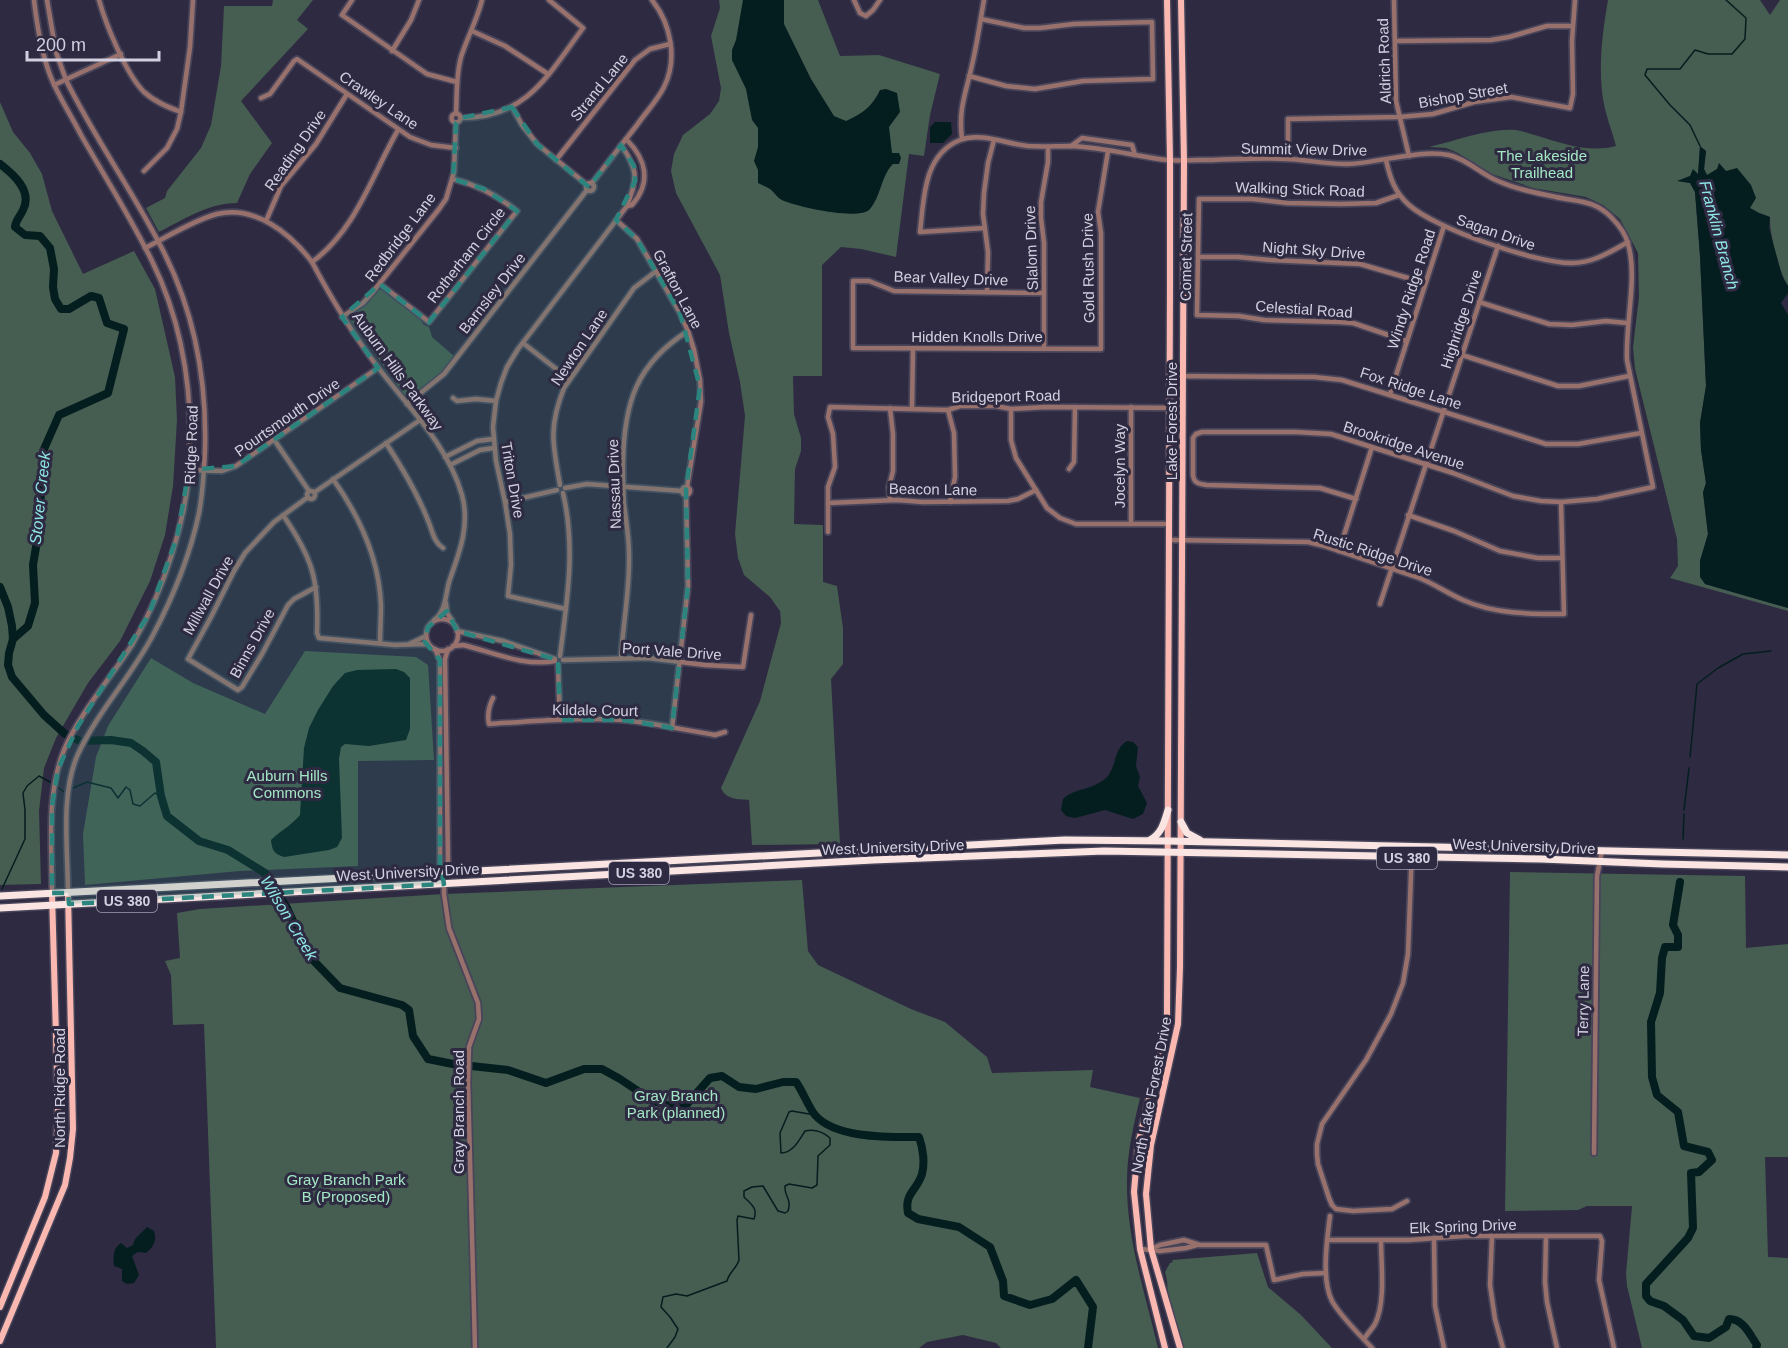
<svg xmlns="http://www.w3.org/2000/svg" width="1788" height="1348" font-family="Arial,sans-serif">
	<rect width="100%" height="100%" fill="#2e2a41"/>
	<g fill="#465d51">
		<path d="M273 0H313L297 20 308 29 241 101 272 143 250 174 237 203C208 203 183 220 159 232L146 208 165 198 167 191 201 148 211 125 221 66 224 6H272Z"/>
		<path d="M719 0H818L840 56 879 55 940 74 930 115 924 156 909 154 896 257 861 249 841 247 822 265V376H793L794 414 801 438V451L795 469 794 524 823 525V582L837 586 843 628V664L831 679 840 844 752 845 749 800C738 799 726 800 721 788L760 701 781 623 780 611 770 597 744 575 738 558 735 534 745 416 740 382 729 333 720 275 676 193 671 171 674 154 683 135 710 114 719 101 721 88 711 36 720 8Z"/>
		<path d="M1608 0H1760L1770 15 1780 0H1788V286C1779 272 1769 232 1770 217L1759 213 1750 208 1726 171 1717 169 1707 176 1704 169 1706 151 1700 147 1698 175 1690 176 1679 181 1690 183 1695 192 1700 256 1706 386 1700 423 1701 450 1706 483 1703 493 1708 534 1700 561 1705 584 1788 608V611L1670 578 1678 566 1677 539 1635 369 1633 347 1639 297 1638 253 1620 219 1603 205 1586 197 1533 188 1492 174 1458 153 1446 148 1429 147C1456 141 1487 128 1516 130 1523 131 1531 134 1538 136 1564 144 1589 153 1616 146 1613 134 1608 122 1605 109 1597 75 1602 34 1608 0Z"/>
		<path d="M0 102 13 132 30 153 42 174 52 211 83 274 134 251 155 289 175 377 177 420 173 486 165 535 150 581 120 641 88 683 56 738 44 768 39 811 41 884 0 885Z"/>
		<path d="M378 290H383L419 318 424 325 429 327 432 337 455 357 434 380 411 397H406L399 387 350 320 352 313 371 299Z"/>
		<path d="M305 651 416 657 428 665 434 760 358 761V866L240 871 85 885 83 834 96 757 108 726 151 658 193 683 265 714Z"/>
		<path d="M1510 872 1745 876 1746 948 1788 944V1157H1765L1768 1257 1788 1258V1348H1642L1627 1286 1626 1274 1632 1206H1587L1578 1210 1505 1211Z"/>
		<path d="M802 880 808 951 818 965 911 1009 945 1022 987 1057 992 1073 1093 1070 1090 1087 1140 1098C1134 1124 1127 1152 1127 1180 1126 1238 1145 1292 1158 1348H1001L996 1343 963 1335 927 1342 919 1348H216L204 1024 173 1025 171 975 165 961 180 958 177 913 200 909 444 894Z"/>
		<path d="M1257 1253 1268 1287 1301 1315 1332 1348H1182L1168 1296 1167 1281 1165 1272 1170 1263 1173 1262 1172 1260Z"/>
	</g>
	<g fill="#041e1f">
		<path d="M743 0H784V24L811 79 834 116 846 121C862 114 872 107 880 90L886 89 897 93 900 112 889 127 892 153H899L901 158 899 164H893C881 176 881 196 870 209 860 221 799 207 784 201 778 199 775 193 770 189 767 187 762 185 758 183V170L754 161 758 147V128L752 120 746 89 732 60V50L736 40Z"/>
		<path d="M935 122H951L952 134 943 143H930V127Z"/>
		<path d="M1700 146 1706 151 1704 169 1707 175 1717 169 1719 163 1726 171 1737 168 1751 185 1756 198 1750 208 1759 213 1770 217 1769 228 1782 276 1788 286V293L1781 303 1788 315V608L1705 584 1700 577V561L1708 534 1703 492 1706 483 1701 450 1700 423 1706 386 1700 256 1695 192 1690 183 1677 181 1690 176 1693 169 1698 174Z"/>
		<path d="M396 669 404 672 410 678V729L406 740 369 746 345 744 341 747 339 759 342 838 337 847 329 850 284 857C274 854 272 850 271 840 280 831 292 825 300 815L304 748 309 728 318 710 333 686 345 673 357 670Z"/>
		<path d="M1127 741 1133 742 1138 747 1136 766 1140 777 1138 786 1147 803 1143 814 1133 819 1105 810 1075 818 1066 816 1061 810 1063 799C1074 788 1091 791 1106 778 1117 767 1113 749 1127 741Z"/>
		<path d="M147 1227 154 1231C157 1240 154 1247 146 1253L138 1252 132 1256 139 1275 134 1283 127 1284 122 1281V1269L114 1266C113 1257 113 1248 121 1243L127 1248 133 1245 135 1239Z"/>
	</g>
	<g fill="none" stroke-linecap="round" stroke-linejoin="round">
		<g stroke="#041e1f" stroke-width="1.5">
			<path d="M1700 146 1690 125 1670 105 1645 75 1647 69H1680L1695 50 1708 54H1732L1745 39 1746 18 1726 0"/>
			<path d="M1690 757 1697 684 1718 668 1743 654 1771 651"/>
			<path d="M56 786 64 792 67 791"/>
			<path d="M71 789 87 782 111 788 118 798 126 787 130 790 133 804 140 806 155 793 161 796"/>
			<path d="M1684 810 1689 768"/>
			<path d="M1683 839 1684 814"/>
			<path d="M2 889 25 839V810L23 793 27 786 39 776 52 783"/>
			<path d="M667 1348 675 1337 678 1329 670 1317 661 1307 663 1297 676 1294 687 1296 727 1281C729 1272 737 1268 739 1260L737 1220 738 1216 754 1219C758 1208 751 1204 744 1197V1191L752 1187 763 1186 778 1211 785 1213 788 1211C792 1198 784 1197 785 1186L789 1184 812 1188 817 1185 818 1156 830 1145V1138C823 1132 814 1129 805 1131 799 1140 793 1153 781 1153L780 1133 789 1112 792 1111 815 1115"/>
		</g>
		<g stroke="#041e1f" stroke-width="8">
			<path d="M0 164C13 174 33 191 23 210 20 217 16 219 15 227L25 235 40 236 50 248 54 269 53 287 55 299 61 309H69L91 296 99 298 107 323 124 329 108 393 59 415 44 449 38 535 33 565 35 603 28 626 13 639"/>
			<path d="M0 587 8 607 12 626 13 639 9 653 8 665 12 677 44 715 65 734 80 741 111 740 131 743 143 751 156 762 161 796 167 816 199 841 228 850 265 873 287 908 309 956 340 988 402 1005 409 1010 413 1036 428 1059 453 1064 508 1070 546 1083 584 1069H602L620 1079 653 1101 677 1108 687 1104 710 1078 722 1076 739 1087 756 1089 783 1082H796C802 1090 809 1108 815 1115 836 1139 890 1137 919 1137 923 1148 925 1163 922 1174 917 1191 904 1193 908 1213L918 1219 959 1227 990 1247 1003 1281 1004 1296 1030 1305 1052 1299 1076 1280 1093 1307 1088 1348"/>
			<path d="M1680 882 1673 925 1678 935V947H1665L1662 958 1660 993 1651 1022 1652 1077 1657 1095 1678 1112 1684 1146 1708 1152 1712 1160 1699 1172 1691 1173 1693 1228 1688 1238 1646 1284V1296L1650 1301 1664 1306 1683 1320 1694 1336 1709 1338 1726 1327 1729 1319C1744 1319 1750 1335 1757 1345L1756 1348"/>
		</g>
		<g stroke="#48455a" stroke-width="8">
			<g id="minor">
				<path d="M34 0C37 26 41 51 50 75 58 96 71 115 81 135 105 177 131 218 152 261 181 320 192 387 190 453 189 516 164 591 132 645 110 679 80 713 64 750 46 795 52 846 52 893"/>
				<path d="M47 0 56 52 66 80C93 135 129 186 158 241 194 307 207 376 205 450 204 471 203 492 199 513 190 556 173 597 153 635 131 677 98 711 78 754 60 794 68 849 68 893"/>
				<path d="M99 0C106 25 126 74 144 92 155 102 168 107 181 112"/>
				<path d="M352 0 342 15 427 74 457 82"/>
				<path d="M854 0 860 13 866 16 873 10 880 0"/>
				<path d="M1394 0 1396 101 1409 156"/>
				<path d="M472 31 505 46 548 74"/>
				<path d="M1395 41 1491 40 1509 37 1547 26H1572"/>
				<path d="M392 51 411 20 419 0"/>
				<path d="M969 76 1006 86 1035 89 1083 81 1153 79 1152 22 1074 24 1040 28H1024L981 19"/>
				<path d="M54 85 121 54"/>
				<path d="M261 98 270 94 294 61 297 59 410 137 431 145 456 148"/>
				<path d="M512 107 522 125 537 144 586 184"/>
				<path d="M456 113C457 94 456 75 461 57 467 38 477 20 482 0"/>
				<circle cx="456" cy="118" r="4.5"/>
				<path d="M461 118C527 118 548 75 583 28L549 0"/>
				<path d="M962 139C958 109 966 93 972 65 977 44 980 22 984 0"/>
				<path d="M621 145C639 171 637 178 627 206L632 205C652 182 646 159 626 139"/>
				<path d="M1071 146 1082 138 1132 145 1135 155"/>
				<path d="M1288 159V119L1399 117 1433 114 1474 102 1511 97 1570 108 1573 94 1572 41 1575 0"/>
				<path d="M556 160 635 60 650 49 670 44"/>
				<path d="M1386 160C1390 178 1395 193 1409 205 1434 228 1538 264 1572 263 1593 263 1610 252 1628 242"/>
				<path d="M144 171 167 148 177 129 181 112 190 47 193 0"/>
				<circle cx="590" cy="187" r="4"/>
				<path d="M592 183C607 164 622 144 637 125 646 112 657 101 664 87 678 59 671 24 652 0"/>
				<path d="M1399 195 1376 203 1341 204 1287 203 1252 199H1199L1197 315 1239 316 1264 320 1339 322 1353 323 1406 341"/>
				<path d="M616 220 637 239 680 313 688 331 694 350 700 380 701 402 687 487"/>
				<path d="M266 221 281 186 316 144 347 94"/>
				<path d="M985 228 920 232C924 199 923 155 960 140 980 132 1007 144 1028 146 1042 147 1056 146 1070 146 1101 147 1136 156 1167 160 1177 161 1188 160 1199 160 1228 160 1258 157 1287 159 1307 160 1327 164 1347 164 1379 163 1419 149 1449 155 1467 159 1481 174 1498 181 1516 189 1536 193 1556 197 1578 202 1594 200 1611 217 1618 224 1626 235 1628 244 1638 276 1625 325 1627 360L1653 487 1597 499 1561 502 1541 501 1513 496 1453 473 1331 434 1296 432H1202L1196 434 1193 438V475C1194 484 1200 484 1207 485L1320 488 1356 499"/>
				<path d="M145 248C165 238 196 219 217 214 255 205 290 233 312 262 331 298 352 333 377 366 407 406 448 445 462 495 470 525 460 551 450 579 445 593 447 611 434 620"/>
				<path d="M1198 257H1238L1270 260 1360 264 1425 283"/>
				<path d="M312 262C356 230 372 175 398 130"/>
				<path d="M380 284 429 322 517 211C497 195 478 185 453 179"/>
				<path d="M987 292 988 252 983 214 984 193 988 163 994 140"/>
				<path d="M1044 293 894 291 869 281H853V348L1101 349V233L1098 212 1108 151"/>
				<path d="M1479 302 1549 324 1572 325 1606 321 1627 323"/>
				<path d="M342 317 363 303 372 293 439 209 446 199 454 172 456 123"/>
				<path d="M523 343 569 379"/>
				<path d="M1044 349V243L1041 218V202L1048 162V147"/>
				<path d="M1462 355 1558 386H1579L1629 376"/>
				<path d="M1169 376 1314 377 1342 380 1546 444H1578L1641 433"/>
				<path d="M1390 394 1444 226"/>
				<path d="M453 398 457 401 476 399 496 401"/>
				<path d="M407 404 444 374 587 190"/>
				<path d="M912 409 913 348"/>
				<path d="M1011 409V440L1016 458 1047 508 1060 518 1076 524H1169"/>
				<path d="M948 410 954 433 955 477 950 502"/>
				<path d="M275 441 309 491"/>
				<path d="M386 443C403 469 418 494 429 523 433 533 434 542 443 548"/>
				<path d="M445 457 477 441 493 439"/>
				<path d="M450 465 480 450 494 448"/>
				<path d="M1069 469 1074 462 1075 407"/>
				<path d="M189 470 222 471 236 466 378 368"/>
				<path d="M333 479C360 517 379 558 381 605 381 618 380 630 380 643"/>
				<path d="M560 485C553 445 548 428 564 388L634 288 655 272"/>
				<circle cx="686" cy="491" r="4"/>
				<path d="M565 488 587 484 682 491"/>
				<circle cx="311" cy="495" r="4"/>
				<path d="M315 492 420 420"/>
				<path d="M308 497 274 522 245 553 234 571 211 617 188 659 238 690 242 687 262 654 288 605 294 599 316 587"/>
				<path d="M890 500 889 487 893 471V434L890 408"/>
				<path d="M505 502 557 490"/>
				<path d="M828 503 897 500 923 502 1008 501 1018 499 1036 490"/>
				<path d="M283 515C313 559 319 580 317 633L319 638 395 645 425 644 430 646"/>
				<path d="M1408 515 1454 531 1500 551 1538 558H1562"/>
				<path d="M1131 524V407"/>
				<path d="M828 532V487L835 467 833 434 828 417 830 407 948 410 960 406H996L1011 409 1046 407 1182 408"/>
				<path d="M1169 540 1308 542 1325 546 1417 577C1433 583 1447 593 1463 600 1494 614 1530 614 1564 614L1561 502"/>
				<path d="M1339 551 1372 447"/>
				<path d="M446 603 447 613 452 620"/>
				<path d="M1380 604 1498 246"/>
				<path d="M566 609 508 596 511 565 510 534 505 502 496 461 493 427 496 401 501 383 507 367 518 349 627 206"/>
				<circle cx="442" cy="635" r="16"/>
				<path d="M457 631 503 641 555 659"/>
				<path d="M409 644 426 636"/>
				<path d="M453 646 463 645C492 652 524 667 555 661"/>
				<path d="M435 649 440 660V863L444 873"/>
				<path d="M560 656C567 601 576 548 563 493"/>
				<path d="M621 658C623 623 630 589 629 554 629 537 626 521 624 504 623 490 623 476 623 463 624 403 636 364 688 331"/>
				<path d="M563 660 648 658 705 665 743 667 751 615"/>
				<path d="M558 665 560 720"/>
				<path d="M493 698C489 706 487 715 489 724 534 721 579 717 623 720 654 723 684 730 715 735L725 732"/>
				<path d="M672 728 688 586 686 495"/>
				<path d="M444 873 448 863 445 659 448 649"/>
				<path d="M444 884V894L449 928 478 1003 479 1019 469 1047 468 1083 475 1348"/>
				<path d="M1594 1153 1597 876 1602 851"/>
				<path d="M1407 1201 1392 1209 1353 1211 1336 1209 1332 1205 1329 1198 1318 1164 1317 1154V1144L1322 1124 1366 1060 1391 1014 1403 983 1408 954 1412 847"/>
				<path d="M1330 1216C1327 1240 1321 1279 1332 1301 1341 1317 1360 1335 1372 1348"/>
				<path d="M1492 1236 1490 1285 1495 1319 1503 1348"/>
				<path d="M1546 1236 1545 1282 1547 1302 1557 1348"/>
				<path d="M1434 1238 1435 1306 1444 1348"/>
				<path d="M1327 1240H1409L1464 1236H1600L1602 1241 1599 1280 1614 1348"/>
				<path d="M1140 1249 1160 1251 1186 1248 1197 1245"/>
				<path d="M1151 1249 1160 1245 1184 1240 1200 1245H1266L1274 1280 1303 1274 1326 1273"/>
				<path d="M1364 1339C1367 1334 1372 1329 1375 1324 1386 1302 1381 1264 1381 1240"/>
			</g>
		</g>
		<g stroke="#48455a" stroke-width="9">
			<g id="major">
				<path d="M0 1307 45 1197 56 1153 58 1109 52 893"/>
				<path d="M0 1341 65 1185 70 1158 73 1129 68 893"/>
				<path d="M1165 1348 1140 1249 1134 1192 1138 1144 1162 1046 1167 1015 1170 287V160L1167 0"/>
				<path d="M1180 1348 1151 1249 1146 1194 1151 1145 1178 1024 1180 967 1184 160 1181 0"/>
			</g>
		</g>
		<g stroke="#48455a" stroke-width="10">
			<g id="highway">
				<path d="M1181 822 1187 833 1200 840"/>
				<path d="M1150 840C1162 833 1164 823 1168 810"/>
				<path d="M0 896 1065 840 1167 841 1788 855"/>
				<path d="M0 908 873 860 1104 851 1541 859 1662 864 1788 867"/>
			</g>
		</g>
		<use href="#minor" stroke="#99716c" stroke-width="4.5"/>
		<use href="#major" stroke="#fab8b0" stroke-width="6"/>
		<use href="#highway" stroke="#fae5e2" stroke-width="7"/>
	</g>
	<path fill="#2c847f" fill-opacity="0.2" stroke="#2c847f" stroke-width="4.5" stroke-dasharray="12 8" stroke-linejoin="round" d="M512 107 537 144 589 187 621 145 634 166 635 181 616 220 637 239 680 313 700 387 686 489 688 586 672 728 623 720H560L558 660 457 631 447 611 428 627 425 642 440 660V863L444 884 69 904 68 893H52V806L58 769 78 726 149 614 177 537 189 470 236 466 378 368 342 317 380 284 429 322 517 211 484 189 453 179 456 123 461 118Z"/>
	<g text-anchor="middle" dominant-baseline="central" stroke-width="6" stroke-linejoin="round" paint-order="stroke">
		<g fill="#2e2a41" stroke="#a19eb0" stroke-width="1.5">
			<rect x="1377" y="847" width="60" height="22" rx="4.5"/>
			<rect x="609" y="862" width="60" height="22" rx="4.5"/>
			<rect x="97" y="890" width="60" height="22" rx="4.5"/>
		</g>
		<g font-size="14" font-weight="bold" fill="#d2d0e0">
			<text x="1407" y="858">US 380</text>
			<text x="639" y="873">US 380</text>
			<text x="127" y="901">US 380</text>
		</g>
		<g font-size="15" fill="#d2d0e0" stroke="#2e2a41">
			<text transform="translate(1384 61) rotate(-92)">Aldrich Road</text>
			<text transform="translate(599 87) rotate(-51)">Strand Lane</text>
			<text transform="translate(1463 95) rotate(-10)">Bishop Street</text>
			<text transform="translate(379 100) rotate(34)">Crawley Lane</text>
			<text transform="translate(1304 149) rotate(1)">Summit View Drive</text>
			<text transform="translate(295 150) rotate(-55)">Reading Drive</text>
			<text transform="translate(1300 189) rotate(2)">Walking Stick Road</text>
			<text transform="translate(1496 232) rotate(19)">Sagan Drive</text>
			<text transform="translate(400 237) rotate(-53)">Redbridge Lane</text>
			<text transform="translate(1031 248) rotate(-92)">Slalom Drive</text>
			<text transform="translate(1314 250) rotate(4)">Night Sky Drive</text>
			<text transform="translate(466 255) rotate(-52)">Rotherham Circle</text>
			<text transform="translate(1186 257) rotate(-89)">Comet Street</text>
			<text transform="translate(1088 268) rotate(-91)">Gold Rush Drive</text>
			<text transform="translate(951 278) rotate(2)">Bear Valley Drive</text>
			<text transform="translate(678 289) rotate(62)">Grafton Lane</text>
			<text transform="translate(1411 289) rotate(-72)">Windy Ridge Road</text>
			<text transform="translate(492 293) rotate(-52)">Barnsley Drive</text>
			<text transform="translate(1304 309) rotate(4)">Celestial Road</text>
			<text transform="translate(1461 319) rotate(-72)">Highridge Drive</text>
			<text x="977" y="336">Hidden Knolls Drive</text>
			<text transform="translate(579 347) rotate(-56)">Newton Lane</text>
			<text transform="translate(398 371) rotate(54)">Auburn Hills Parkway</text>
			<text transform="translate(1411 388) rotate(18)">Fox Ridge Lane</text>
			<text transform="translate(1006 396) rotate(-1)">Bridgeport Road</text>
			<text transform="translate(287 417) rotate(-35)">Pourtsmouth Drive</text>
			<text transform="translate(1171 421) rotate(-90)">Lake Forest Drive</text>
			<text transform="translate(191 445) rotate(-88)">Ridge Road</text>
			<text transform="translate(1404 445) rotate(18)">Brookridge Avenue</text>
			<text transform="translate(1119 466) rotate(-90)">Jocelyn Way</text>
			<text transform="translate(513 480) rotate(80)">Triton Drive</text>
			<text transform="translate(614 484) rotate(-92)">Nassau Drive</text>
			<text transform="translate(933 489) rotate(1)">Beacon Lane</text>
			<text transform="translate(1373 552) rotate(18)">Rustic Ridge Drive</text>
			<text transform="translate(208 595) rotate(-61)">Millwall Drive</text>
			<text transform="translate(252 643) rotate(-61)">Binns Drive</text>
			<text transform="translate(672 651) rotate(4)">Port Vale Drive</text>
			<text transform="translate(595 710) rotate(1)">Kildale Court</text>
			<text transform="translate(1524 846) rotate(2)">West University Drive</text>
			<text transform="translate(893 847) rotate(-2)">West University Drive</text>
			<text transform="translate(408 872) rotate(-3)">West University Drive</text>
			<text transform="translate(1583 1001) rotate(-89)">Terry Lane</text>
			<text transform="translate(59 1088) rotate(-90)">North Ridge Road</text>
			<text transform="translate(1151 1095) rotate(-79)">North Lake Forest Drive</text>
			<text transform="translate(458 1112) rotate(-90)">Gray Branch Road</text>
			<text transform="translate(1463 1226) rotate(-2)">Elk Spring Drive</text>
		</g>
		<g font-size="15" fill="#a3e7c4" stroke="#2e2a41">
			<text x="1542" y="155">The Lakeside<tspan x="1542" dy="17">Trailhead</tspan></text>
			<text x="287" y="775">Auburn Hills<tspan x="287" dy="17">Commons</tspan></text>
			<text x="676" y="1095">Gray Branch<tspan x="676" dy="17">Park (planned)</tspan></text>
			<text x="346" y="1179">Gray Branch Park<tspan x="346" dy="17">B (Proposed)</tspan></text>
		</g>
		<g font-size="16" font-style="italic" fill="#8ee6e7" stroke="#2e2a41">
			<text transform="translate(1719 235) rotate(75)">Franklin Branch</text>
			<text transform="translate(40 498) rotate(-84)">Stover Creek</text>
			<text transform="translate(289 918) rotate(59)">Wilson Creek</text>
		</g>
	</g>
	<path d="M27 51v9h132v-9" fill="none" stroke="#d2d0e0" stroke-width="3"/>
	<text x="36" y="51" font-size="18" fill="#d2d0e0" stroke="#2e2a41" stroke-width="4.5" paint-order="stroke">200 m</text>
</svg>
